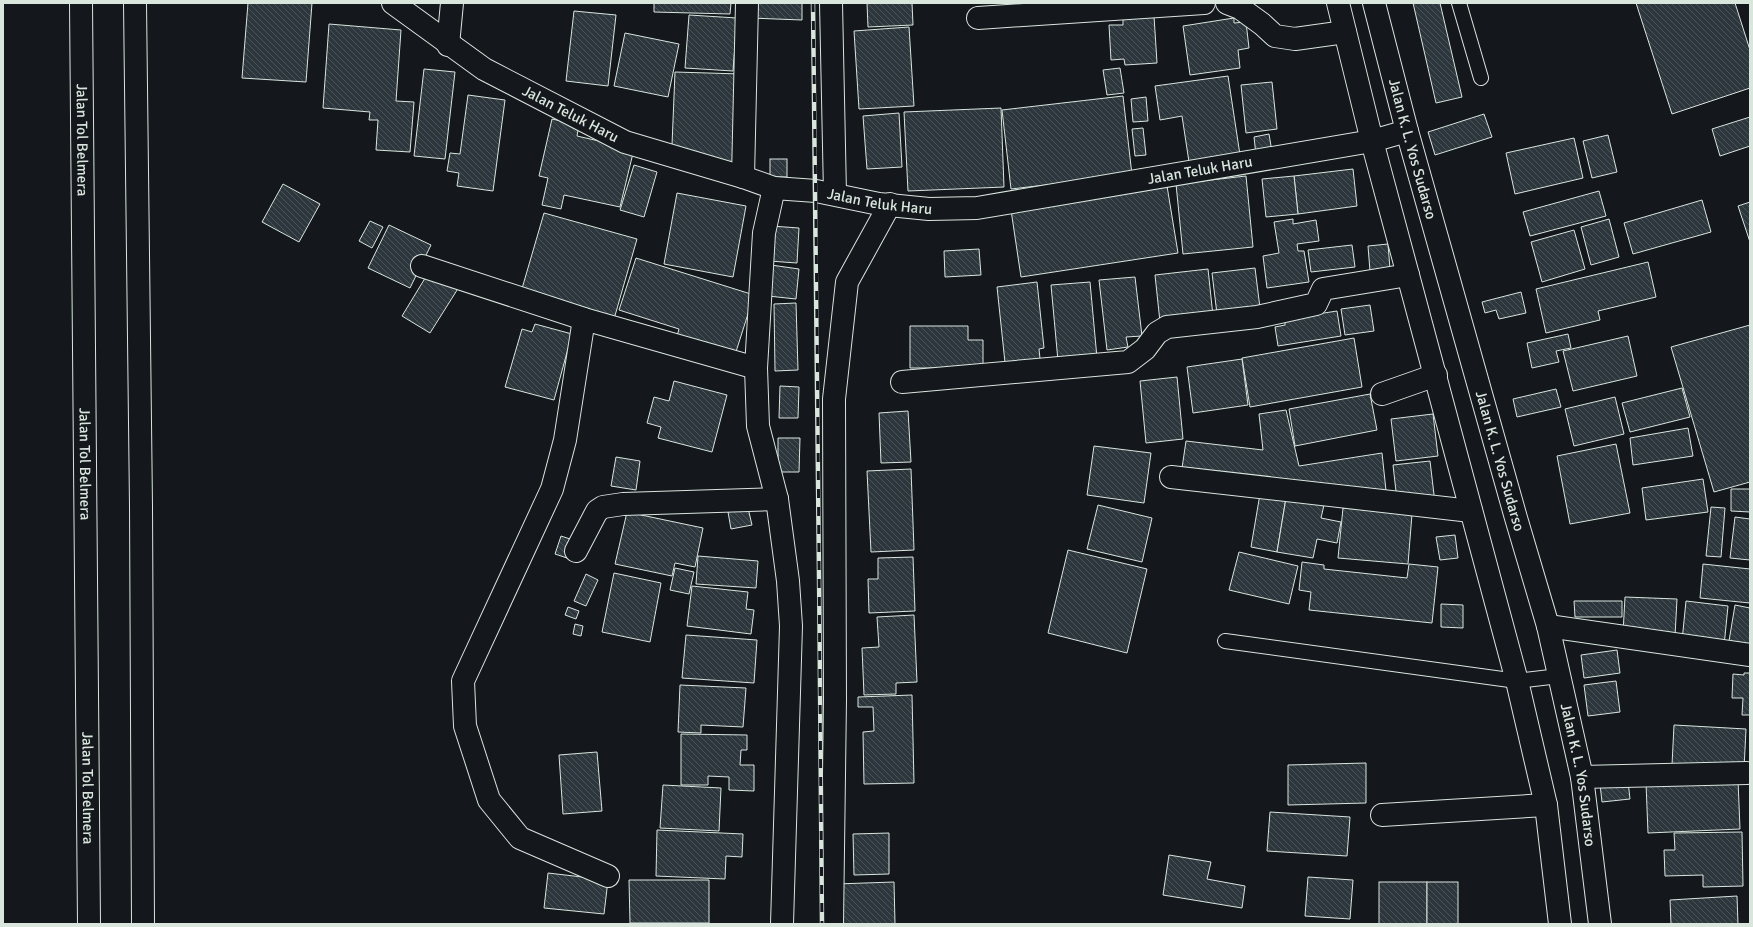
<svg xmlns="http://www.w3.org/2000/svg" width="1753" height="927" font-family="Signika,sans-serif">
	<defs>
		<pattern id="building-back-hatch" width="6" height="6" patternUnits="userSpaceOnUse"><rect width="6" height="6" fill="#2c363c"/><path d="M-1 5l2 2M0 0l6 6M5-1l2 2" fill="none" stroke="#4a5358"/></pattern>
	</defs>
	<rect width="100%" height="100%" fill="#14181c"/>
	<g fill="url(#building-back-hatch)" stroke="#d8e6dc">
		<path d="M248 3H312L306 82 242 78Z"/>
		<path d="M654 3H731L730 14 654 12Z"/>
		<path d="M750 3H802V20L750 18Z"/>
		<path d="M867 3H912L913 25 868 27Z"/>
		<path d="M1413 3H1440L1462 97 1436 103Z"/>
		<path d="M1636 3H1735L1750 50V88L1672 114Z"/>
		<path d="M574 11 616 15 608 86 566 81Z"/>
		<path d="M689 15 737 18 733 71 685 68Z"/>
		<path d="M1154 16 1157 63 1125 65 1124 59 1111 60 1109 25H1123V18Z"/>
		<path d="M1234 18V23L1246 22 1249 48 1238 50 1240 68 1190 75 1183 26Z"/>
		<path d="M329 24 401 30 396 101 414 102 410 152 376 150 378 120H369L370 112 323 108Z"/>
		<path d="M909 27 914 106 859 109 854 31Z"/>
		<path d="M625 33 679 44 668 97 614 86Z"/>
		<path d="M1120 68 1124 93 1107 95 1103 70Z"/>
		<path d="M424 69 455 72 445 159 414 156Z"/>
		<path d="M675 72 741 74 738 165 672 145Z"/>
		<path d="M1228 76 1240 155 1189 162 1182 116 1160 120 1155 86Z"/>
		<path d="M1272 82 1277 129 1246 133 1241 85Z"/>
		<path d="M468 95 505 100 493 191 457 186 459 173 447 171 450 153 460 154Z"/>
		<path d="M1123 96 1132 175 1011 189 1002 110Z"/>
		<path d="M1146 97 1148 121 1133 122 1131 99Z"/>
		<path d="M1001 108 1004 187 908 191 904 112Z"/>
		<path d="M899 113 902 167 867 169 863 116Z"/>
		<path d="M1484 114 1492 137 1435 155 1428 132Z"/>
		<path d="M1750 117V146L1720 156 1712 129Z"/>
		<path d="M552 119 579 125 577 136 634 149 620 207 564 195 561 209 542 205 548 178 539 176Z"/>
		<path d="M1143 128 1146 155 1135 156 1132 129Z"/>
		<path d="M1269 134 1272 152 1256 155 1254 137Z"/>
		<path d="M1608 135 1617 172 1592 178 1583 141Z"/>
		<path d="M1574 138 1583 178 1515 194 1506 153Z"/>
		<rect x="770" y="159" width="17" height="18"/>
		<path d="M634 165 657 172 644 217 620 210Z"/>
		<path d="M1353 169 1357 206 1298 214 1294 176Z"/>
		<path d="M1246 176 1253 247 1183 254 1176 184Z"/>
		<path d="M1294 176 1298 214 1266 217 1262 179Z"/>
		<path d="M283 184 320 204 299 242 262 222Z"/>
		<path d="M1167 186 1178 253 1021 277 1011 210Z"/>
		<path d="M1599 191 1606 216 1530 236 1523 212Z"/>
		<path d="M677 193 746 206 733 277 664 264Z"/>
		<path d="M1702 200 1711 232 1633 254 1624 223Z"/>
		<path d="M1750 202V242L1738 206Z"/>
		<path d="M544 213 637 239 614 319 521 292Z"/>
		<path d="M1293 219V224L1316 220 1319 241 1297 244 1298 251H1304L1309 282 1267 288 1263 256 1279 253 1274 222Z"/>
		<path d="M1609 219 1619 257 1591 265 1581 227Z"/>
		<path d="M370 221 383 227 372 248 359 241Z"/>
		<path d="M389 225 431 245 410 288 368 268Z"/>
		<path d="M771 226 799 228 797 263 769 261Z"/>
		<path d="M1574 230 1585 269 1542 282 1531 242Z"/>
		<path d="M1388 244 1390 269 1370 271 1368 246Z"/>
		<path d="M1352 245 1355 267 1311 272 1308 250Z"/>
		<path d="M979 249 981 275 945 277 944 251Z"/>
		<path d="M636 258 754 295 734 358 676 340 679 329 619 310Z"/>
		<path d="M1648 262 1656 297 1598 311 1600 320 1546 333 1536 289Z"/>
		<path d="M771 265 799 269 796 299 768 296Z"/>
		<path d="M1255 268 1260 308 1217 314 1212 273Z"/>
		<path d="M1208 269 1213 316 1160 322 1155 275Z"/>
		<path d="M430 270 459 287 430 333 402 316Z"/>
		<path d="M1135 277 1142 336 1126 337 1128 347 1107 350 1099 280Z"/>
		<path d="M1037 282 1044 348 1039 349 1041 368 1006 372 997 287Z"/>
		<path d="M1090 282 1097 358 1058 361 1051 285Z"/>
		<path d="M1521 292 1526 313 1499 319 1496 310 1485 313 1482 302Z"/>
		<path d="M796 303 798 370 775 371 774 304Z"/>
		<path d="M1370 305 1374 331 1345 335 1341 309Z"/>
		<path d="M1337 311 1341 336 1278 346 1275 327 1285 325V319Z"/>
		<path d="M535 324 572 334 554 400 505 387 522 329 532 332Z"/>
		<path d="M1750 325V482L1714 492 1671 347Z"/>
		<path d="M910 326H968V340H983V368H910Z"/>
		<path d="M1568 334 1571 348 1556 351 1559 362 1532 368 1527 343Z"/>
		<path d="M1628 336 1637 376 1573 391 1563 351Z"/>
		<path d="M1354 338 1362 387 1250 407 1242 358Z"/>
		<path d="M1242 359 1248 405 1193 413 1187 367Z"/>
		<path d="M1177 377 1183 439 1146 443 1140 381Z"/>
		<path d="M674 381 727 395 712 452 658 438 661 427 647 423 654 397 669 401Z"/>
		<path d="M780 386 799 387 798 418H779Z"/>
		<path d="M1682 388 1690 417 1630 432 1622 403Z"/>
		<path d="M1556 389 1561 407 1517 417 1513 399Z"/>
		<path d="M1370 394 1377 430 1295 446 1289 409Z"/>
		<path d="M1615 397 1624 434 1574 446 1565 409Z"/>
		<path d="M1286 410 1299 466 1382 453 1387 500 1181 475 1186 441 1263 450 1259 414Z"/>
		<path d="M908 411 911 462 881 463 879 413Z"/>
		<path d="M1433 414 1438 456 1396 461 1391 419Z"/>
		<path d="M1688 428 1693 456 1633 465 1630 438Z"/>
		<path d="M778 438H800L799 472H778Z"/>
		<path d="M1616 444 1630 513 1570 524 1557 456Z"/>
		<path d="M1094 446 1151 453 1144 503 1087 495Z"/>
		<path d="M616 457 640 461 636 490 611 486Z"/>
		<path d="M1430 461 1435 503 1397 500 1393 465Z"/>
		<path d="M911 469 914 550 871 552 867 471Z"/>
		<path d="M1703 479 1708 512 1646 520 1642 488Z"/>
		<path d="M1731 489H1750V512L1731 511Z"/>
		<path d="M1260 494 1286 498 1277 552 1251 547Z"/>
		<path d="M1286 498 1324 505 1321 518 1341 522 1337 543 1317 539 1313 558 1277 552Z"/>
		<path d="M1098 505 1152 518 1142 562 1087 549Z"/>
		<path d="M1711 507 1725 508 1721 557 1706 556Z"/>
		<path d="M748 508 752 525 731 529 728 512Z"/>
		<path d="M1343 508 1412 514 1408 564 1338 558Z"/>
		<path d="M627 512 703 528 695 567 675 563 672 576 615 564Z"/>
		<path d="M1735 517 1750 519V560L1730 558Z"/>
		<path d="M1455 535 1458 558 1440 560 1436 537Z"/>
		<path d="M561 536 573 540 567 558 555 554Z"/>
		<path d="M1068 550 1147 569 1127 653 1048 633Z"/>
		<path d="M1239 552 1298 566 1289 604 1229 590Z"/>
		<path d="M698 556 758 561 756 588 696 584Z"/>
		<path d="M913 557 915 611 869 613 868 579H878V558Z"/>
		<path d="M1302 562 1324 565V569L1407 578 1409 564 1438 567 1432 623 1309 610 1311 592 1299 590Z"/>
		<path d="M1703 564 1750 569V603L1700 598Z"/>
		<path d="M675 568 694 572 689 594 670 590Z"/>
		<path d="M614 573 661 583 650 642 602 632Z"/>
		<path d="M586 574 598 580 586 606 574 601Z"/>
		<path d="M692 586 748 592 746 609 754 610 751 634 687 626Z"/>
		<path d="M1625 597 1677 599 1675 636 1623 633Z"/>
		<path d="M1574 601H1622V617H1575Z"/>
		<path d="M1686 601 1728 606 1724 646 1682 641Z"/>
		<path d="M1441 604 1463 605V628L1441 627Z"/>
		<path d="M1735 605 1750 608V650L1728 647Z"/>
		<path d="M568 607 579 611 576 619 565 615Z"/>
		<path d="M914 615 917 682 896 683V694L864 695 862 648 879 647 877 617Z"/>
		<path d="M575 624 583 626 581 636 573 634Z"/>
		<path d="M686 635 757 640 754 683 682 678Z"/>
		<path d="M1617 650 1620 673 1584 678 1581 655Z"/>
		<path d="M1744 673H1750V715H1742L1743 698H1732L1733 674 1744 675Z"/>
		<path d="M1616 681 1620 712 1588 716 1584 685Z"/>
		<path d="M680 685 746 688 743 727 701 725V733L678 732Z"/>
		<path d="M912 695 914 783 864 784 863 732 874 731 873 707H858V697Z"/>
		<path d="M1674 725 1746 729 1744 769 1672 765Z"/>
		<path d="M681 734 747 735V750H741L740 765H754V791L729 790V777L708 776V785H681Z"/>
		<path d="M597 752 602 811 563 814 559 755Z"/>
		<path d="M1366 763V803L1288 805V765Z"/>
		<path d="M1738 780 1740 829 1648 833 1646 783Z"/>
		<path d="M1628 781 1630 799 1602 802 1600 784Z"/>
		<path d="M663 785 721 788 719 831 660 828Z"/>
		<path d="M1270 812 1350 817 1347 856 1267 851Z"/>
		<path d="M657 830 743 834 742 857 726 856 725 879 656 876Z"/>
		<path d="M1742 832 1743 886 1703 887V875L1665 876 1664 850H1675L1674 833Z"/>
		<path d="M889 833V874L854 875 853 834Z"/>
		<path d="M1169 855 1211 862 1207 879 1245 886 1242 908 1163 895Z"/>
		<path d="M548 873 608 880 604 914 544 908Z"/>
		<path d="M1308 877 1353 880 1350 919 1305 916Z"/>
		<path d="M629 880H709V923H630Z"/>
		<path d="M894 882 895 924H837L836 884Z"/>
		<rect x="1379" y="882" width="48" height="42"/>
		<rect x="1427" y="882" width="31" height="42"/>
		<path d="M1737 896 1738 924H1671L1670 900Z"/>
	</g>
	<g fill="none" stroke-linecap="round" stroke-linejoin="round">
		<g stroke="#d8e6dc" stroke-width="16">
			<g id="lane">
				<path d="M1459 3 1481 78"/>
				<path d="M1225 641 1517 681 1559 676"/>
			</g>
		</g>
		<g stroke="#d8e6dc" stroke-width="24">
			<g id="street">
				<path d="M831 3 835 194"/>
				<path d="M1227 3 1240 8 1262 24 1275 36 1295 39 1345 32"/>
				<path d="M978 18 1204 3"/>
				<path d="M448 45 452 3"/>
				<path d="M743 177 747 3"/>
				<path d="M774 188 764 233 756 368 758 426 777 499 788 581 791 626 782 924"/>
				<path d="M422 266 584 319 756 368"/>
				<path d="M584 319 565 440 552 489 463 681 465 726 489 800 520 838 608 876"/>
				<path d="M902 382 1128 362 1145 349 1157 333 1167 327 1257 317 1316 304 1323 289 1408 275"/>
				<path d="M1382 394 1436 375"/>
				<path d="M1171 477 1471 511"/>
				<path d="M576 551 597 511 603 507 623 504 777 499"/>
				<path d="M1548 626 1750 655"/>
				<path d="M1582 777 1747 773"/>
				<path d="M1382 815 1546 805"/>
				<path d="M832 924 835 699 834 399 847 282 890 204"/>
			</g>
		</g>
		<g stroke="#d8e6dc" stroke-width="24">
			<g id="secondary">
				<path id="s1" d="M393 3 484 69 625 142 743 177 774 188 816 191 879 204 929 209 977 208 1372 141 1407 131"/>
			</g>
		</g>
		<g stroke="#d8e6dc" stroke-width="24">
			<g id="highway">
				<path id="s2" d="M81 3 89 924"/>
				<path d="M135 3 141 506 143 924"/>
				<path d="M1338 3 1372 141 1517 681 1546 805 1560 924"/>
				<path id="s3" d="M1374 3 1407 131 1516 518 1548 626 1582 777 1600 924"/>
			</g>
		</g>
		<use href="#lane" stroke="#14181c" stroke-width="14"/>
		<use href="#street" stroke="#14181c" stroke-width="22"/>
		<use href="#secondary" stroke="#14181c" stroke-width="22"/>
		<use href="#highway" stroke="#14181c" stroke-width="22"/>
		<g stroke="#d8e6dc" stroke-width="4.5">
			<path id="rail" d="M813 3C818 310 819 617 822 924"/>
		</g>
		<use href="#rail" stroke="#14181c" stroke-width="3" stroke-dasharray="9" stroke-linecap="butt"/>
	</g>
	<g text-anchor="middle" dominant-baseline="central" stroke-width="3" stroke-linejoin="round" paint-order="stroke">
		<g font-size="15" fill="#d8e6dc" stroke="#14181c">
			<text stroke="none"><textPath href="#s1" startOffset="210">Jalan Teluk Haru</textPath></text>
			<text stroke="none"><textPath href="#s2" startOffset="137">Jalan Tol Belmera</textPath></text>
			<text stroke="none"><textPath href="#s3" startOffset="151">Jalan K. L. Yos Sudarso</textPath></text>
			<text stroke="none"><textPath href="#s1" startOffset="858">Jalan Teluk Haru</textPath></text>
			<text stroke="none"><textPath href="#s1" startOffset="534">Jalan Teluk Haru</textPath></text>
			<text stroke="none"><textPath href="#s3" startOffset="475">Jalan K. L. Yos Sudarso</textPath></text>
			<text stroke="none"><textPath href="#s2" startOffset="461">Jalan Tol Belmera</textPath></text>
			<text stroke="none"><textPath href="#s3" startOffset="799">Jalan K. L. Yos Sudarso</textPath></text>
			<text stroke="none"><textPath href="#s2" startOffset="785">Jalan Tol Belmera</textPath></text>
		</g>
	</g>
	<rect width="1753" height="927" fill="none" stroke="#d8e6dc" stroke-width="8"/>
</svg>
